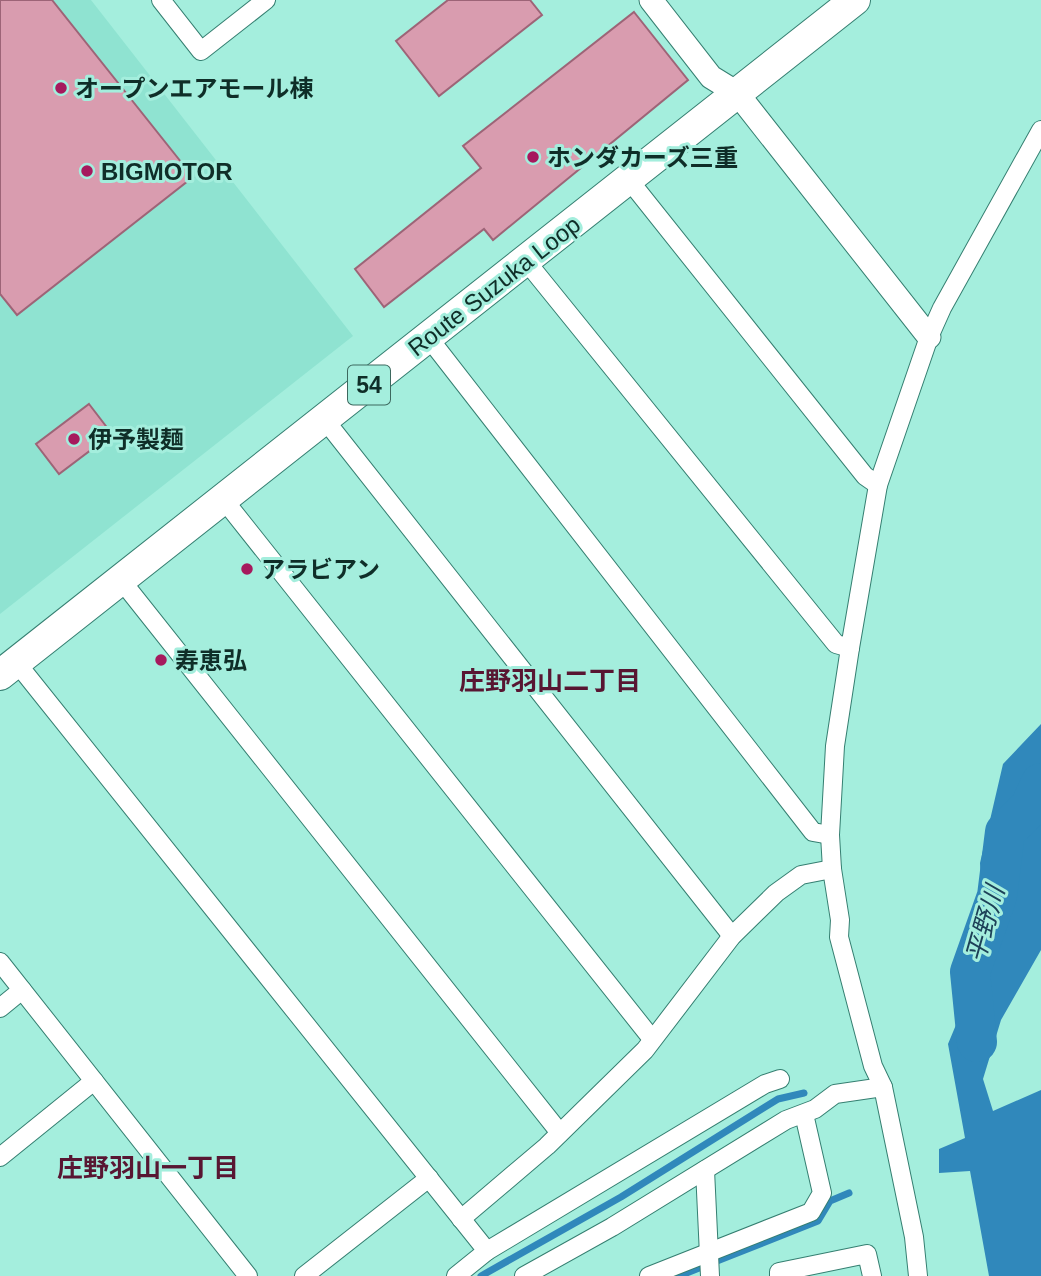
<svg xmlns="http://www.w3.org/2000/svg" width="1041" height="1276" font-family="Helvetica,'Noto Sans JP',sans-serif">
	<rect width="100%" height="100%" fill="#a4eedd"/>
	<path fill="#8fe3d1" d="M0 0H91L353 336 0 614Z"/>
	<path fill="#3088bb" d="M1041 724V950L1001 1020 983 1079 993 1111 1041 1090V1276H989L970 1171 939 1173V1149L965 1138 948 1044 986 953 980 863 1003 764Z"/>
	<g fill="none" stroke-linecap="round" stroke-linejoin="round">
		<g stroke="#3088bb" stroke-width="7">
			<path d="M481 1276 621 1197 778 1099 804 1093"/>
			<path d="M679 1276 818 1221 830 1201 849 1193"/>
		</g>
		<path stroke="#3088bb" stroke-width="40" d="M977 1042 970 972 997 896 1005 832 1030 807 1041 783"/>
	</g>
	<g fill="#d99caf" stroke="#9d6477" stroke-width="2">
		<path d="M0 0H52L193 177 17 315 0 294Z"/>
		<path d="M448 0H530L542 15 439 96 396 41Z"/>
		<path d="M634 12 688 80 493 240 484 229 384 307 355 269 481 168 463 146Z"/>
		<path d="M89 404 112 434 59 474 36 444Z"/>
	</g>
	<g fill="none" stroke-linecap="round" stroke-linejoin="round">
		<g stroke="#357f71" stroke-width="20">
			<g id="minor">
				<path d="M161 0 201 51 266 0"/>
				<path d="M629 180 865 476 878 485"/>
				<path d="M526 261 836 644 850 648"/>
				<path d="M428 337 813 832 830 835"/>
				<path d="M325 420 732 936"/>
				<path d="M224 500 652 1039"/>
				<path d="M121 580 560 1133"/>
				<path d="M16 662 487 1251 456 1276"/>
				<path d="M0 962 248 1276"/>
				<path d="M0 1008 22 990"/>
				<path d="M0 1157 94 1081"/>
				<path d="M705 1170 710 1276"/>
				<path d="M461 1219 547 1146 645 1050 732 936 776 893 801 875 832 869"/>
				<path d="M487 1251 765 1084 780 1079"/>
				<path d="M304 1276 429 1178"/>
				<path d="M524 1276 612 1227 786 1120 815 1109 835 1094 883 1087"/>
				<path d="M649 1276 811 1212 822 1193 804 1114"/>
				<path d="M779 1276V1272L867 1254 872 1276"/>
				<path d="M918 1276 914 1237 883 1087 873 1066 839 937 840 920 832 869 830 835 835 746 850 648 878 485 929 337 942 308 1041 130"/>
			</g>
		</g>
		<g stroke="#357f71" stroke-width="25">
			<path id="tertiary" d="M651 0 711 77 737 93 929 337"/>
		</g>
		<g stroke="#357f71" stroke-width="32">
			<path id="primary" d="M0 675 855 0"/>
		</g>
		<use href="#minor" stroke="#fff" stroke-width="18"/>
		<use href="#tertiary" stroke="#fff" stroke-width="23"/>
		<use href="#primary" stroke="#fff" stroke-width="30"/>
	</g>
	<g fill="#a6195d" stroke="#a4eedd" stroke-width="2.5">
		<circle cx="61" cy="88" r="7"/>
		<circle cx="533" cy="157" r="7"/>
		<circle cx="87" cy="171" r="7"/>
		<circle cx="74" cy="439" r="7"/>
		<circle cx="247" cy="569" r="7"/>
		<circle cx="161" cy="660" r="7"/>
	</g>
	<g text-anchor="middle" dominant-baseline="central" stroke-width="6" stroke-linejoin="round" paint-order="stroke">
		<rect fill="#a4eedd" stroke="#3c685e" stroke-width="2" x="348" y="365.5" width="42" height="39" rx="5"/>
		<g font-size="23" font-weight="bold" fill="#0f2e28">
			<text x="369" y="385">54</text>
		</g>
		<g font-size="24" font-weight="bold" fill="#0f2e28" stroke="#a4eedd" text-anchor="start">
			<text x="75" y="88">オープンエアモール棟</text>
			<text x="547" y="157">ホンダカーズ三重</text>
			<text x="101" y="171">BIGMOTOR</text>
			<text x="88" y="439">伊予製麺</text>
			<text x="261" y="569">アラビアン</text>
			<text x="175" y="660">寿恵弘</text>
		</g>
		<g font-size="24" fill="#0f2e28" stroke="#a4eedd">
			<text transform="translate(494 286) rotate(-38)">Route Suzuka Loop</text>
		</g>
		<g font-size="26" font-weight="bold" fill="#581632" stroke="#a4eedd">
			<text x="550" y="681">庄野羽山二丁目</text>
			<text x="148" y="1168">庄野羽山一丁目</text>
		</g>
		<g font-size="26" font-style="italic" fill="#1d4158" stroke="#a4eedd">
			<text transform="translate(985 924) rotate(-74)">平野川</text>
		</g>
	</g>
</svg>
